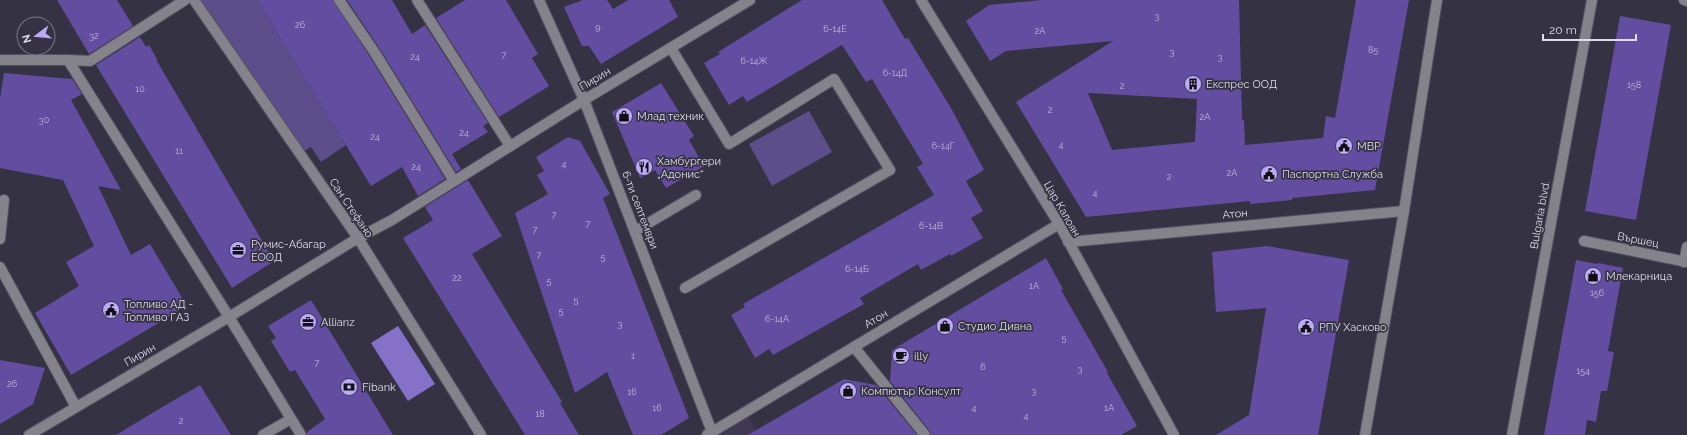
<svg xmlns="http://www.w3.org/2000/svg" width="1687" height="435" font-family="Raleway,sans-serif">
	<rect width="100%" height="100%" fill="#353243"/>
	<path fill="#3f3a52" d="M748 416 759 435H716Z"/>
	<g fill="#5c4e8b">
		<path d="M199 0H257L346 145 321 162 311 147 297 155Z"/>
		<path d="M809 111 832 152 772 186 749 144Z"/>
	</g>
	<path fill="#8571c7" d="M398 326 435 384 408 401 371 343Z"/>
	<g fill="#634da0" fill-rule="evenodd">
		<path d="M57 0H117L133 26 89 54Z"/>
		<path d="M257 0H333L370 57 445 179 418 196 402 167 371 186Z"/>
		<path d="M347 0H392L412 34 425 25 488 123 483 126 488 132 452 154 461 169 456 172 380 49Z"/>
		<path d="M465 0H506L538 54 532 58 549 86 499 117 436 18Z"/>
		<path d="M583 0H607L613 9 628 0H669L678 17 601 64 589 46H582L564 7Z"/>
		<path d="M802 0H882L905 39 908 38 951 108 984 170 966 181 983 211 971 218 983 238 951 256 950 254 921 270 918 264 860 298 864 304 773 355 769 349 755 358 731 315 745 307 743 304 934 195 917 167 923 164 872 79 866 82 842 45 747 102 743 96 729 105 704 63 720 54 718 52Z"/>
		<path d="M1042 0H1239L1242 120H1244L1245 145 1323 138 1326 116 1335 118 1356 0H1409L1375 190 1292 198V200L1250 204V201L1086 217 1016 102 1113 41 1006 51 990 61 966 21 989 5ZM1088 93 1197 99 1195 142 1112 150Z"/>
		<path d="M1620 16 1671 25 1636 220 1585 211Z"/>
		<path d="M140 37 146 47 149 45 157 59V61L274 261 232 288 96 65Z"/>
		<path d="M4 73 72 79 82 94 71 100 121 190 98 186 131 255 150 244 187 306 71 375 35 313 79 286 66 262 94 246 63 180 0 168V99Z"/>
		<path d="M661 83 694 136 689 140 704 166 666 188 655 170 640 178 612 112Z"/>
		<path d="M568 137 580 141 610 194 603 198 689 418 661 435H633L607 372 575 393 515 213 548 194 537 175 544 171 536 157Z"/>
		<path d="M468 180 502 236 472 254 562 402 560 403 579 435H525L403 238 433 220 425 207Z"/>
		<path d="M1267 246 1349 260 1318 435H1216L1249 415 1266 308 1216 312 1212 252Z"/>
		<path d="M1046 258 1063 289 1061 290 1108 372 1107 373 1137 426 1121 435H931L930 431 890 381 892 350Z"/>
		<path d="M1576 260 1597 264 1599 263 1623 268 1608 351 1614 352 1607 391H1601L1596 422 1587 420 1585 435H1544Z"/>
		<path d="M311 300 393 435H307V432L325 419 295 370 290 372 271 341 276 338 268 326Z"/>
		<path d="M0 360 45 368 33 404 0 424Z"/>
		<path d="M844 379 876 385 917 435H748Z"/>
		<path d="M200 385 231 435H116L159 409Z"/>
	</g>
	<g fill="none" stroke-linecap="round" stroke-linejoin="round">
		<g stroke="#545161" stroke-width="12">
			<g id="minor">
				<path d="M194 0 358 238 481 435"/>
				<path d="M339 0 375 53 454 181"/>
				<path d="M417 0 510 146"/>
				<path d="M539 0 584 100 712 432"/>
				<path d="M921 0 1059 224 1174 435"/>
				<path d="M1684 0 1687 1"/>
				<path d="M671 48 729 144 834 79 890 170 685 288"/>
				<path d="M0 60H68L229 317 301 435"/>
				<path d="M68 60 90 61 185 0"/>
				<path d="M635 231 696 195"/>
				<path d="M0 239 4 200"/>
				<path d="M1584 241 1687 262"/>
				<path d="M1068 242 1404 211"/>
				<path d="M1684 262 1687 247"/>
				<path d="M0 267 76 407"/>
				<path d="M854 347 925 435"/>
				<path d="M29 435 229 317 358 238 392 220 584 100 750 0"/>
				<path d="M263 435 291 419"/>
				<path d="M707 435 1059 224"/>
				<path d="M1365 435 1404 211 1437 0"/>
				<path d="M1512 435 1592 0"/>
			</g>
		</g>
		<use href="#minor" stroke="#84838c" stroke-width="10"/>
	</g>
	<defs>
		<g id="building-disc" transform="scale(0.9)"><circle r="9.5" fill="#baaaf7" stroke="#353243"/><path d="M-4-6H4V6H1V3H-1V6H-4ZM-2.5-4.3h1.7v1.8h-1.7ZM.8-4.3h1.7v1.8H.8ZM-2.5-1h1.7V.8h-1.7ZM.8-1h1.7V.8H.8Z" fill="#111"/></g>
		<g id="shop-disc" transform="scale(0.9)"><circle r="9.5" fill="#baaaf7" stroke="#353243"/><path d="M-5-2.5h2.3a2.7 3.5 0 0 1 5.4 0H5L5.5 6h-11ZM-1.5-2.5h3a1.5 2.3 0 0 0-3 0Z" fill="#111"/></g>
		<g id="civic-disc" transform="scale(0.9)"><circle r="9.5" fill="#baaaf7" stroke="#353243"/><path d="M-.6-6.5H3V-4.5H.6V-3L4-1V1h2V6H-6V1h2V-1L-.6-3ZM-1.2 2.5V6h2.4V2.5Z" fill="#111"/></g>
		<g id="restaurant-disc" transform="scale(0.9)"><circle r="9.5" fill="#baaaf7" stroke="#353243"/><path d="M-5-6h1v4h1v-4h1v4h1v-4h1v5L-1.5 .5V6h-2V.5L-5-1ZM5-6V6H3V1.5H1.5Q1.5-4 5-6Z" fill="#111"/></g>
		<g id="office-disc" transform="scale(0.9)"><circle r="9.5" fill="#baaaf7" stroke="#353243"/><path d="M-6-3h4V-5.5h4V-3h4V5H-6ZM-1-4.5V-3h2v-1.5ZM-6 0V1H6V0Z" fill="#111"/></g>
		<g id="cafe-disc" transform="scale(0.9)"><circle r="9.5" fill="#baaaf7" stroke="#353243"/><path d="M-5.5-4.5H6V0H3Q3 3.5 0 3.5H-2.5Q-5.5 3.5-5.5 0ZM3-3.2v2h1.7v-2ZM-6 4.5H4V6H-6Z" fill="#111"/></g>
		<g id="bank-disc" transform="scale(0.9)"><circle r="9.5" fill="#baaaf7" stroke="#353243"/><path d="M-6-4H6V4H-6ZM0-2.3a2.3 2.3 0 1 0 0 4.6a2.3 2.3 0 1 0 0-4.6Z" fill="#111"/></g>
	</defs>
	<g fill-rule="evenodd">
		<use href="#building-disc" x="1193" y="84"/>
		<use href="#shop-disc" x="624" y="116"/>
		<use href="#civic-disc" x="1344" y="146"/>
		<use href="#restaurant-disc" x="644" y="167"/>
		<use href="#civic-disc" x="1269" y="174"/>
		<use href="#office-disc" x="238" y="250"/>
		<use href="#shop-disc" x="1593" y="276"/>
		<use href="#civic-disc" x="111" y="310"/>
		<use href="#office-disc" x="308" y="322"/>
		<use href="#shop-disc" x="945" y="326"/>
		<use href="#civic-disc" x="1306" y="327"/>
		<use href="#cafe-disc" x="901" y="356"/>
		<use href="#bank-disc" x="349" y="387"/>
		<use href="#shop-disc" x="848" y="391"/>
	</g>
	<g text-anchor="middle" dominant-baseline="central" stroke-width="3.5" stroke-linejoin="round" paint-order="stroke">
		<g font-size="9" fill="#c0b9d7">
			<text x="1157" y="16">3</text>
			<text x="300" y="25">26</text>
			<text x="598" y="27">9</text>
			<text x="835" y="29">6-14Е</text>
			<text x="1040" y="31">2А</text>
			<text x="94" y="36">32</text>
			<text x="1373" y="50">85</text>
			<text x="1172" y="52">3</text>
			<text x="504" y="55">7</text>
			<text x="415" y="57">24</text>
			<text x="1220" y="57">3</text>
			<text x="754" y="61">6-14Ж</text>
			<text x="895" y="73">6-14Д</text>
			<text x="1634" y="85">158</text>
			<text x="1122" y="86">2</text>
			<text x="140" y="89">10</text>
			<text x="1050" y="110">2</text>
			<text x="1205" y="117">2А</text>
			<text x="44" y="120">30</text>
			<text x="464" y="133">24</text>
			<text x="375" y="137">24</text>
			<text x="1061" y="145">4</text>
			<text x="943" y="146">6-14Г</text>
			<text x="179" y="151">11</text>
			<text x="564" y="164">4</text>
			<text x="416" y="167">24</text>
			<text x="1232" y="173">2А</text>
			<text x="1169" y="177">2</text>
			<text x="1095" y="193">4</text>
			<text x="554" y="215">7</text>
			<text x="588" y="224">7</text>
			<text x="931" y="226">6-14В</text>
			<text x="535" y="230">7</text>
			<text x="539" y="255">7</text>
			<text x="603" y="257">5</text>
			<text x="857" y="269">6-14Б</text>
			<text x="457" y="278">22</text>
			<text x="549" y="281">5</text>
			<text x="1034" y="286">1А</text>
			<text x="1597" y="293">156</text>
			<text x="576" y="300">5</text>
			<text x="561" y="311">5</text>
			<text x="777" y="319">6-14А</text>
			<text x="620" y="324">3</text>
			<text x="1064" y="338">5</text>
			<text x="633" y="356">1</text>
			<text x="317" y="363">7</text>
			<text x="983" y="367">6</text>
			<text x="1080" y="369">3</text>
			<text x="1583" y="371">154</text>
			<text x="12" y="384">26</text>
			<text x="1034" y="391">3</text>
			<text x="632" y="392">16</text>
			<text x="657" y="408">16</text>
			<text x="974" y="408">4</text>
			<text x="1109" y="408">1А</text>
			<text x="540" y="414">18</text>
			<text x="1026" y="416">4</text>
			<text x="181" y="421">2</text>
		</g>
		<g font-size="11" fill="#dfdde9" stroke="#353243">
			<text transform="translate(595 79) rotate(-31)">Пирин</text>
			<text transform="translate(351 208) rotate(56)">Сан Стефано</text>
			<text transform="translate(1062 209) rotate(60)">Цар Калоян</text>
			<text transform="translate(640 210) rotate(69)">6-ти септември</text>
			<text transform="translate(1235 214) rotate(-5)">Атон</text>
			<text transform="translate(1540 215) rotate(-80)">Bulgaria blvd.</text>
			<text transform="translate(1638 240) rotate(11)">Вършец</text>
			<text transform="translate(876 319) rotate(-31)">Атон</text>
			<text transform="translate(140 355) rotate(-30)">Пирин</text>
		</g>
		<g font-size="11" fill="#dfdde9" stroke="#353243" text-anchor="start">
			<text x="1206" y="84">Експрес ООД</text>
			<text x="637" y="116">Млад техник</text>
			<text x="1357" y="146">МВР</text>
			<text x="657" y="161">Хамбургери<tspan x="657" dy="13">„Адонис“</tspan></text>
			<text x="1282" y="174">Паспортна Служба</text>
			<text x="251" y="244">Румис-Абагар<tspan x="251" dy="13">ЕООД</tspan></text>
			<text x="1606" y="276">Млекарница</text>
			<text x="124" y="304">Топливо АД -<tspan x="124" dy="13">Топливо ГАЗ</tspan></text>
			<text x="321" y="322">Allianz</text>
			<text x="958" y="326">Студио Дивна</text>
			<text x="1319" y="327">РПУ Хасково</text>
			<text x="914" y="356">illy</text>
			<text x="362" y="387">Fibank</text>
			<text x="861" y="391">Компютър Консулт</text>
		</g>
	</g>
	<g transform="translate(36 36) rotate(254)"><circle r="19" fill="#353243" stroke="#797685"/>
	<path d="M0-3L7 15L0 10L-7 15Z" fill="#baaaf7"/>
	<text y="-6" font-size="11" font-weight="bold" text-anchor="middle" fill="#dfdde9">N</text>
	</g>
	<path d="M1543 34v6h93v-6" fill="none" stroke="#dfdde9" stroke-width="2"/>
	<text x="1549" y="34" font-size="12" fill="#dfdde9" stroke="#353243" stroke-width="3" paint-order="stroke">20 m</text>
</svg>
